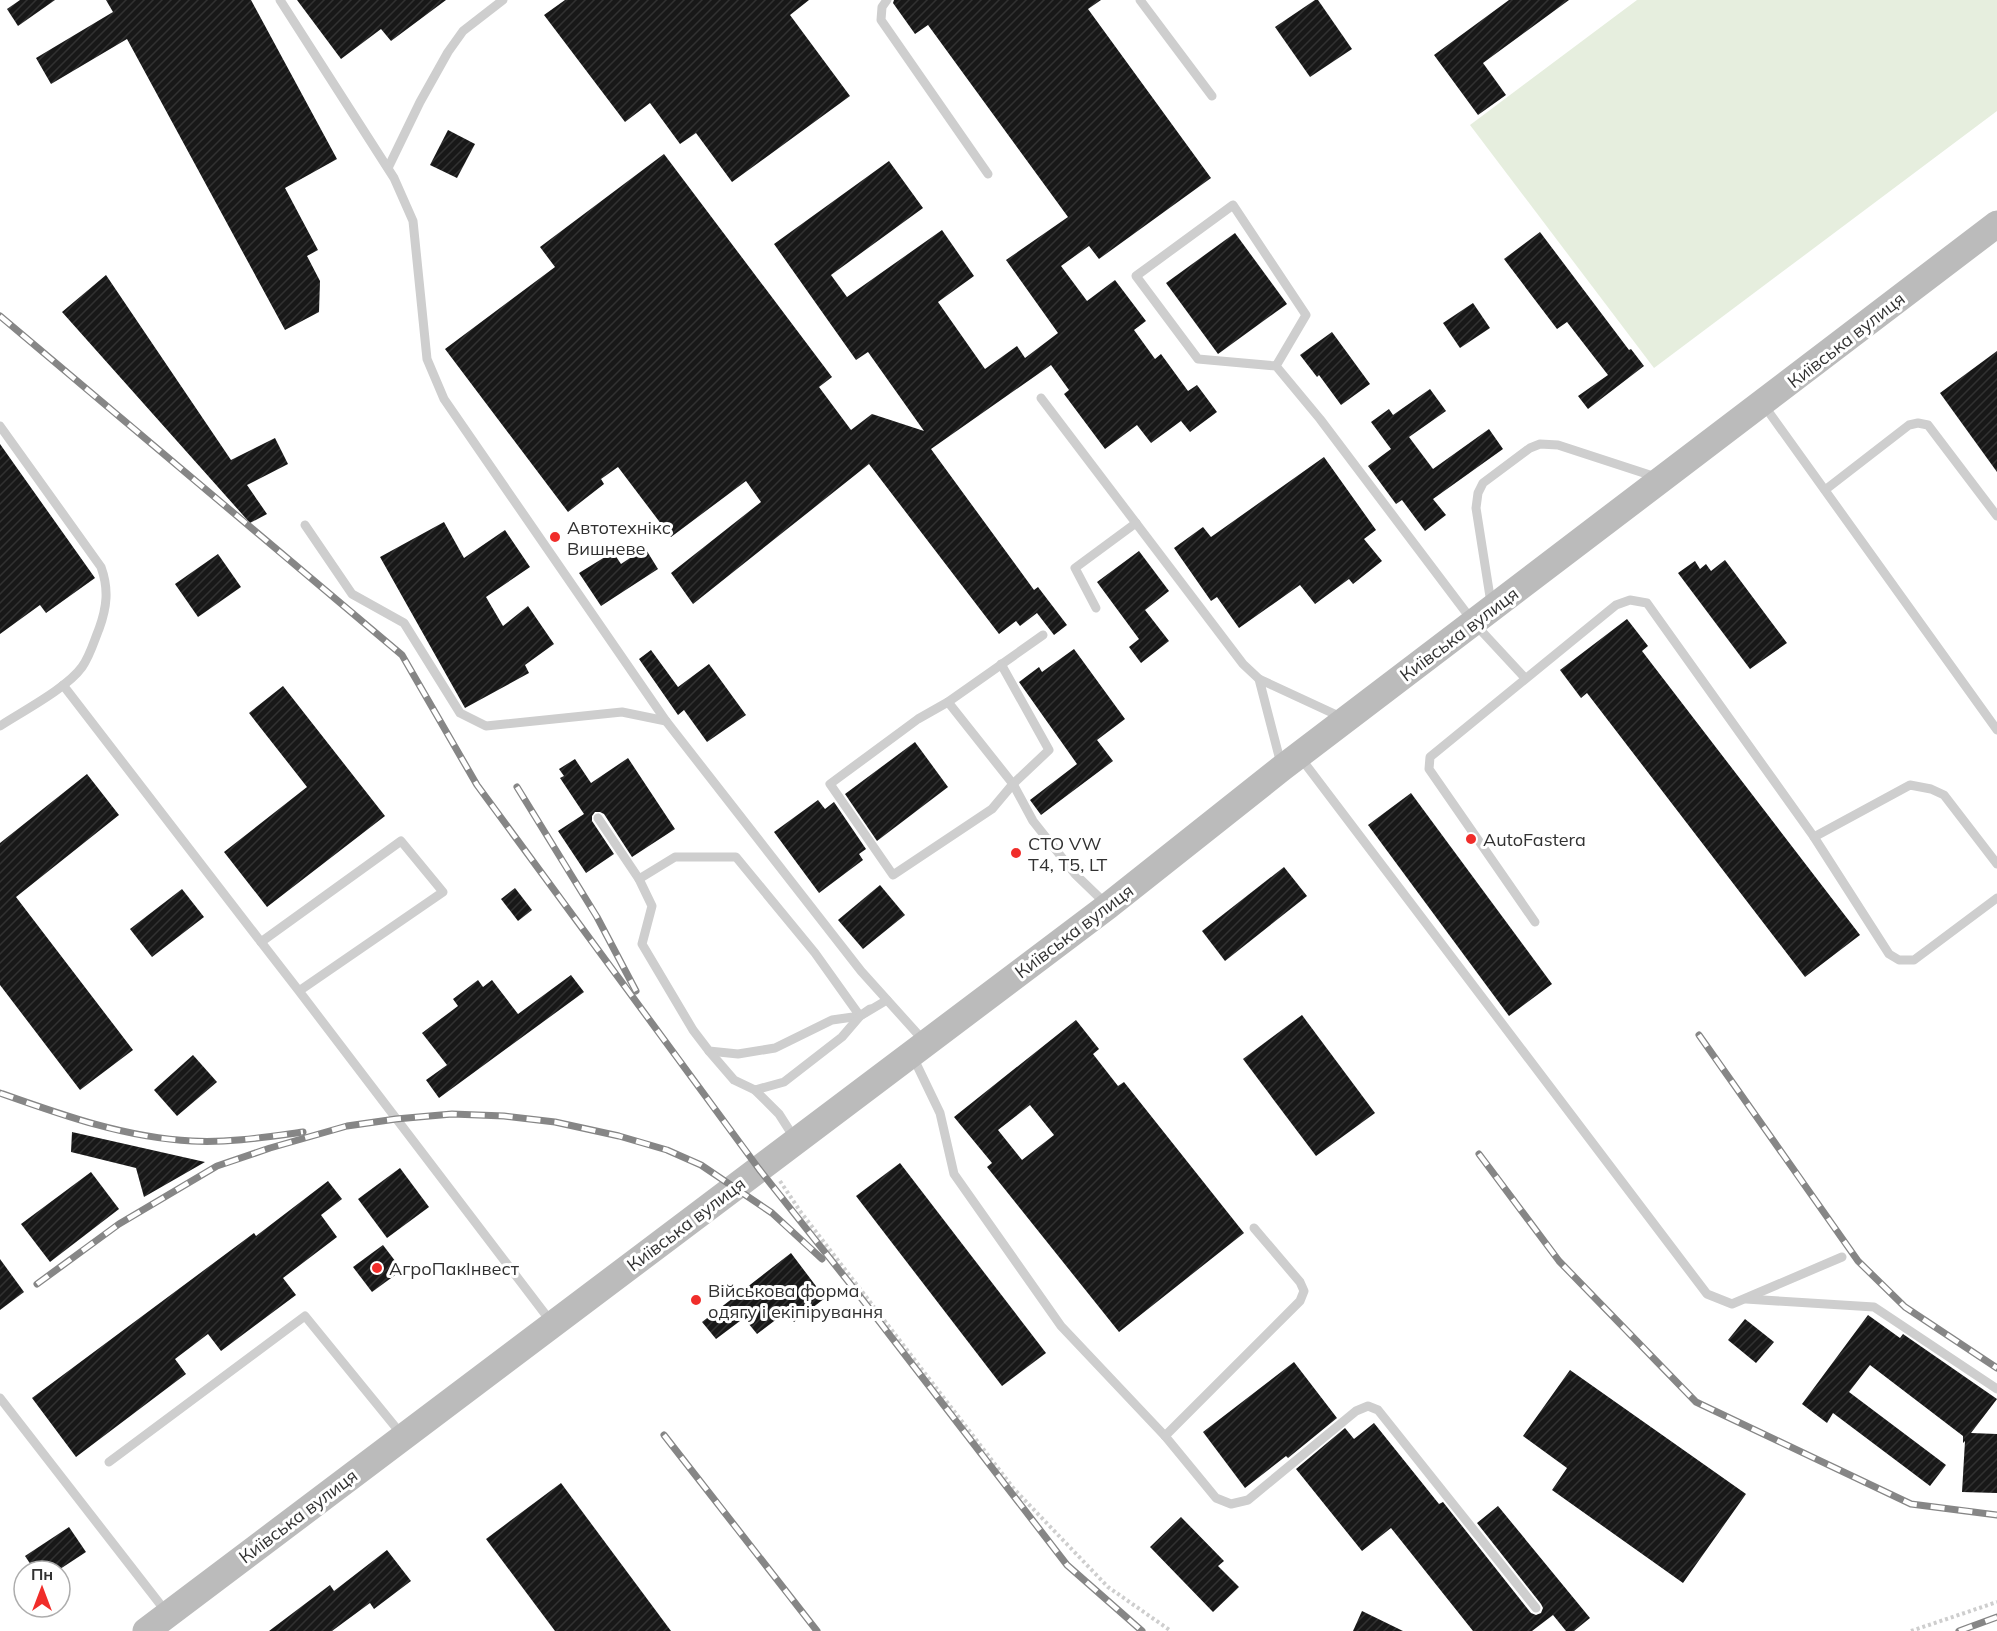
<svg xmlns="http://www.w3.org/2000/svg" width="1997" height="1631" font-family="Mulish,sans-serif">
	<defs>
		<pattern id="building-hatch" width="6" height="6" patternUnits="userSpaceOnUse" patternTransform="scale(1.5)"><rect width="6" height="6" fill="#181818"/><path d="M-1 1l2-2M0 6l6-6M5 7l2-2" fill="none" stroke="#313131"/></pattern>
	</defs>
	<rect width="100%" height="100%" fill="#fff"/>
	<path fill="#e6eede" d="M1637 0H1997V111L1654 368 1470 125Z"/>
	<g fill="url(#building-hatch)" fill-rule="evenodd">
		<path d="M20 0H55L18 26 7 9Z"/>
		<path d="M106 0H251L337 159 285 188 318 250 307 256 320 281 319 312 285 330 127 39 51 84 36 58 113 12Z"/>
		<path d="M297 0H446L391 41 381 29 341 59Z"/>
		<path d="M565 0H809L790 15 850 96 732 182 696 133 680 144 650 103 625 122 544 15Z"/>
		<path d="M894 0H1101L1088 9 1211 178 1099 259 1089 246 1061 266 1087 301 1115 280 1146 321 1134 330 1155 359 1161 354 1188 391 1197 385 1217 412 1190 432 1181 421 1151 443 1137 425 1105 449 1064 394 1069 390 1051 365 931 449 1034 590 1038 587 1067 625 1054 635 1037 613 1020 626 1016 621 999 634 869 464 693 604 671 573 761 502 746 481 671 537 618 467 601 479 604 484 568 512 445 349 555 267 540 247 664 154 832 377 819 387 851 430 872 414 924 431 868 352 856 360 774 244 889 161 923 208 831 275 847 297 942 230 974 276 938 302 985 369 1017 346 1025 358 1058 333 1006 260 1068 217 928 25 915 34 893 3Z"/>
		<path d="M1315 0H1318L1352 49 1310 77 1275 27Z"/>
		<path d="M1509 0H1569L1483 63 1506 95 1478 115 1434 55Z"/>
		<path d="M448 130 475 144 457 178 430 165Z"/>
		<path d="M1540 232 1629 350 1631 349 1644 366 1588 409 1578 396 1608 375 1567 322 1557 329 1504 259Z"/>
		<path d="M1235 233 1287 304 1218 354 1166 283Z"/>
		<path d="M106 275 231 460 275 438 288 464 247 485 267 514 250 523 62 312Z"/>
		<path d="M1473 303 1490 328 1460 348 1443 323Z"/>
		<path d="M1332 332 1370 384 1341 405 1319 375 1317 377 1300 355Z"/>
		<path d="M1997 351V472L1940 393Z"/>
		<path d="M1430 389 1446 411 1409 437 1433 469 1489 429 1503 449 1433 499 1446 515 1425 531 1402 500 1396 504 1368 466 1391 449 1371 422 1389 409 1393 415Z"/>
		<path d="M0 444 95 578 46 613 40 605 0 634Z"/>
		<path d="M1324 457 1376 530 1364 539 1382 561 1353 584 1349 579 1315 604 1300 585 1239 628 1217 597 1211 601 1174 548 1203 527 1211 537Z"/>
		<path d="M444 522 464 558 505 530 530 567 486 597 503 626 528 606 554 644 525 665 529 673 465 708 380 557Z"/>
		<path d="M645 548 658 569 601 606 579 573 613 552 621 564Z"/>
		<path d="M1139 551 1169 591 1145 610 1169 641 1141 663 1129 647 1139 639 1097 582Z"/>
		<path d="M218 554 241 587 198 617 175 584Z"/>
		<path d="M1725 560 1787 643 1750 669 1678 573 1695 561 1700 569 1706 564 1711 571Z"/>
		<path d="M1627 619 1648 646 1642 651 1860 935 1805 977 1587 693 1581 698 1560 670Z"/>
		<path d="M1074 649 1125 719 1097 740 1113 761 1041 815 1030 800 1077 764 1019 682 1039 667 1042 672Z"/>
		<path d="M651 650 678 687 709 664 746 715 707 742 684 710 678 715 639 659Z"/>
		<path d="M283 686 385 816 267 907 224 852 307 787 249 713Z"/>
		<path d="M915 742 948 787 877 841 845 794Z"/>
		<path d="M628 758 675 829 632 857 604 814 600 812H595L592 816V821L614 854 586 873 558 831 584 814 560 778 564 776 559 769 575 759 591 783Z"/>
		<path d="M87 774 119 815 16 897 133 1050 80 1090 0 985V843Z"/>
		<path d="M1411 793 1552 984 1509 1016 1368 825Z"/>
		<path d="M818 800 825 809 834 802 866 849 859 854 863 860 819 893 774 832Z"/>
		<path d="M1284 867 1307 896 1225 961 1202 931Z"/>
		<path d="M880 885 905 915 863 949 838 920Z"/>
		<path d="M515 888 532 910 518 921 501 899Z"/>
		<path d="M182 889 204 917 152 957 130 929Z"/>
		<path d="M571 975 584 992 439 1098 426 1080 447 1065 422 1033 458 1006 453 999 478 980 483 987 492 980 518 1014Z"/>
		<path d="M1302 1015 1375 1113 1316 1156 1243 1059Z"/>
		<path d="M1076 1020 1099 1049 1093 1054 1118 1086 1124 1082 1244 1233 1119 1332 987 1167 992 1163 954 1117ZM1030 1105 1054 1135 1022 1160 998 1130Z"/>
		<path d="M193 1055 217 1082 177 1116 154 1090Z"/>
		<path d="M72 1132 205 1162 144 1197 136 1168 71 1152Z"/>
		<path d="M900 1163 1046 1353 1002 1386 856 1196Z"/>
		<path d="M400 1168 429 1207 387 1238 358 1199Z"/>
		<path d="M91 1172 119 1209 50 1262 21 1224Z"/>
		<path d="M328 1181 342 1199 321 1215 337 1237 283 1278 296 1295 221 1351 208 1334 175 1359 186 1374 76 1457 32 1398 254 1233 256 1236Z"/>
		<path d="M383 1245 402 1270 372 1292 353 1267Z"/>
		<path d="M791 1253 825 1298 794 1322 786 1312 757 1334 744 1318 716 1339 702 1322Z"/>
		<path d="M0 1259 24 1292 0 1310Z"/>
		<path d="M1868 1315 1900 1338 1903 1334 1997 1399 1971 1433 1997 1434V1493L1962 1492 1965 1441 1963 1443V1436L1870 1365 1849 1392 1946 1465 1930 1486 1833 1413 1827 1423 1802 1404Z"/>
		<path d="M1745 1319 1774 1342 1756 1363 1728 1340Z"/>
		<path d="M1294 1362 1337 1418 1288 1458 1286 1456 1245 1488 1203 1432Z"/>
		<path d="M1570 1370 1746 1494 1683 1583 1552 1490 1567 1468 1523 1436Z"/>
		<path d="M1374 1423 1439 1504 1443 1502 1531 1613 1536 1615 1541 1613 1543 1608 1541 1604 1477 1523 1498 1506 1590 1618 1574 1631H1566L1553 1615 1532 1631H1473L1391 1528 1362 1551 1296 1469 1345 1428 1354 1439Z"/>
		<path d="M561 1483 671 1631H555L486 1539Z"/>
		<path d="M1181 1517 1224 1561 1218 1566 1239 1587 1213 1612 1150 1547Z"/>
		<path d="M69 1527 86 1552 57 1571H35L25 1556Z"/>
		<path d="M387 1550 411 1581 374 1609 370 1603 332 1631H269L330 1585 334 1591Z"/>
		<path d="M1362 1611 1403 1631H1353Z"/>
	</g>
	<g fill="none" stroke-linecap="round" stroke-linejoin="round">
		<g stroke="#cecece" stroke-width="4" stroke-dasharray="3 3" stroke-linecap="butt">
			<path d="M780 1181 800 1211 1014 1489 1108 1587 1171 1631"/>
			<path d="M1911 1631 1997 1602"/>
		</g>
		<g stroke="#cecece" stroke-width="9">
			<path d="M280 0 394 178 413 221 427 359 444 399 666 721 861 971 924 1041"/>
			<path d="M887 0 882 7 881 20 988 174"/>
			<path d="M1140 0 1212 96"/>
			<path d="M388 168 420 102 448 52 463 31 503 0"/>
			<path d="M1276 366 1306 315 1233 205 1136 276 1198 359 1276 366 1320 419 1474 623 1525 678"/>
			<path d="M1041 398 1243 664 1259 679"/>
			<path d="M1763 404 1997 730"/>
			<path d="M0 426 101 567C109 589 107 607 99 629 94 641 90 656 82 667 67 688 23 711 0 726"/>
			<path d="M1825 490 1909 425 1918 423 1928 425 1997 516"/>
			<path d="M305 525 352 594 404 623 460 713 486 726 622 712 666 721"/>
			<path d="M1491 603 1476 508 1478 493 1483 483 1530 448 1540 444 1558 445 1656 477"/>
			<path d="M1096 608 1075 568 1136 523"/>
			<path d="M1043 635 948 702 1013 784 1033 821 1075 874 1106 904"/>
			<path d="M63 685 261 942"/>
			<path d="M948 702 918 719 830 784 893 875 992 809 1013 784 1049 750 1001 664"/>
			<path d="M1300 757 1707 1294 1732 1304 1842 1257"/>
			<path d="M1281 764 1259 679 1341 717"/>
			<path d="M598 818 639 879"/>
			<path d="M1814 837 1910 785 1931 789 1944 795 1997 864"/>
			<path d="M1535 922 1429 769 1430 757 1616 605 1630 600 1647 603 1814 837 1889 954 1899 960H1914L1997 898"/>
			<path d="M299 991 261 942 401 841 443 892 299 991 552 1323"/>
			<path d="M860 1016 815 953 736 857H675L639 879 652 906 642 944 693 1030 709 1051 738 1054 775 1048 832 1020 860 1016 870 1009"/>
			<path d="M709 1051 734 1080 755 1090 784 1082 842 1037 860 1016 887 1000"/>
			<path d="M913 1057 940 1113 954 1174 1061 1326 1165 1436 1216 1498 1231 1504 1248 1500 1356 1411 1368 1406 1378 1410 1536 1608"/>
			<path d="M755 1090 779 1114 795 1139"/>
			<path d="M1746 1299 1874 1307 1997 1389"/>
			<path d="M0 1398 167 1613"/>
			<path d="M1165 1436 1300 1301 1304 1291 1300 1282 1254 1228"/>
			<path d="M109 1462 305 1316 402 1435"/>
		</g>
		<path stroke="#bbb" stroke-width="27" d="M146 1631 1108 906 1282 768 1997 224"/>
		<g stroke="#868686" stroke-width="7">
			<g id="rail">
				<path d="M0 316 402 655 477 785 759 1169 855 1290 1067 1565 1142 1631"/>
				<path d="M517 787 597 917 636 991"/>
				<path d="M1699 1035 1858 1261 1905 1307 1997 1368"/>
				<path d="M0 1093C62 1115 126 1138 192 1141 229 1143 266 1137 303 1132"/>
				<path d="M1479 1154 1559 1261 1696 1402 1911 1504 1997 1515"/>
				<path d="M37 1284 119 1224 217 1166 270 1148 347 1126 396 1119 452 1114 504 1116 555 1122 619 1136 667 1150 701 1165 772 1213 822 1259"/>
				<path d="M664 1435 817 1631"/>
				<path d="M1959 1631 1997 1617"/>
			</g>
		</g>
		<use href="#rail" stroke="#fff" stroke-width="4.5" stroke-dasharray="14" stroke-linecap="butt"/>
	</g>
	<g fill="#f02d2a" stroke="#fff" stroke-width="2">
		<circle cx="555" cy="537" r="6"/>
		<circle cx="1471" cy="839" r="6"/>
		<circle cx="1016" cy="853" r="6"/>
		<circle cx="377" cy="1268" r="6"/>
		<circle cx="696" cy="1300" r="6"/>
	</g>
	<g text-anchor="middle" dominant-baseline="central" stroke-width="6" stroke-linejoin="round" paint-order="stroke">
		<g font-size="18" fill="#313131" stroke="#fff">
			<text transform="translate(1846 340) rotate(-38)">Київська вулиця</text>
			<text transform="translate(1459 634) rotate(-37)">Київська вулиця</text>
			<text transform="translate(1074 931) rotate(-37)">Київська вулиця</text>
			<text transform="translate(686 1224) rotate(-37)">Київська вулиця</text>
			<text transform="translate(298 1516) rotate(-37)">Київська вулиця</text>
		</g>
		<g font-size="18" fill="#313131" stroke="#fff" text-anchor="start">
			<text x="567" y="527">Автотехнікс<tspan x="567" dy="21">Вишневе</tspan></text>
			<text x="1483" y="839">AutoFastera</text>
			<text x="1028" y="843">СТО VW<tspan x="1028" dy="21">T4, T5, LT</tspan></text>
			<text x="389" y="1268">АгроПакІнвест</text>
			<text x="708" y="1290">Військова форма<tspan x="708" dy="21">одягу і екіпірування</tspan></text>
		</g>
	</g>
	<g transform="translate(42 1589)"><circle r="28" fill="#ffffff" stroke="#adadad" stroke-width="1.5"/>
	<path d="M0-4.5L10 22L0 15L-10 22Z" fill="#f02d2a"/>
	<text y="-9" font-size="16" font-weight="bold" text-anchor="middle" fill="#313131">Пн</text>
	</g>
</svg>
